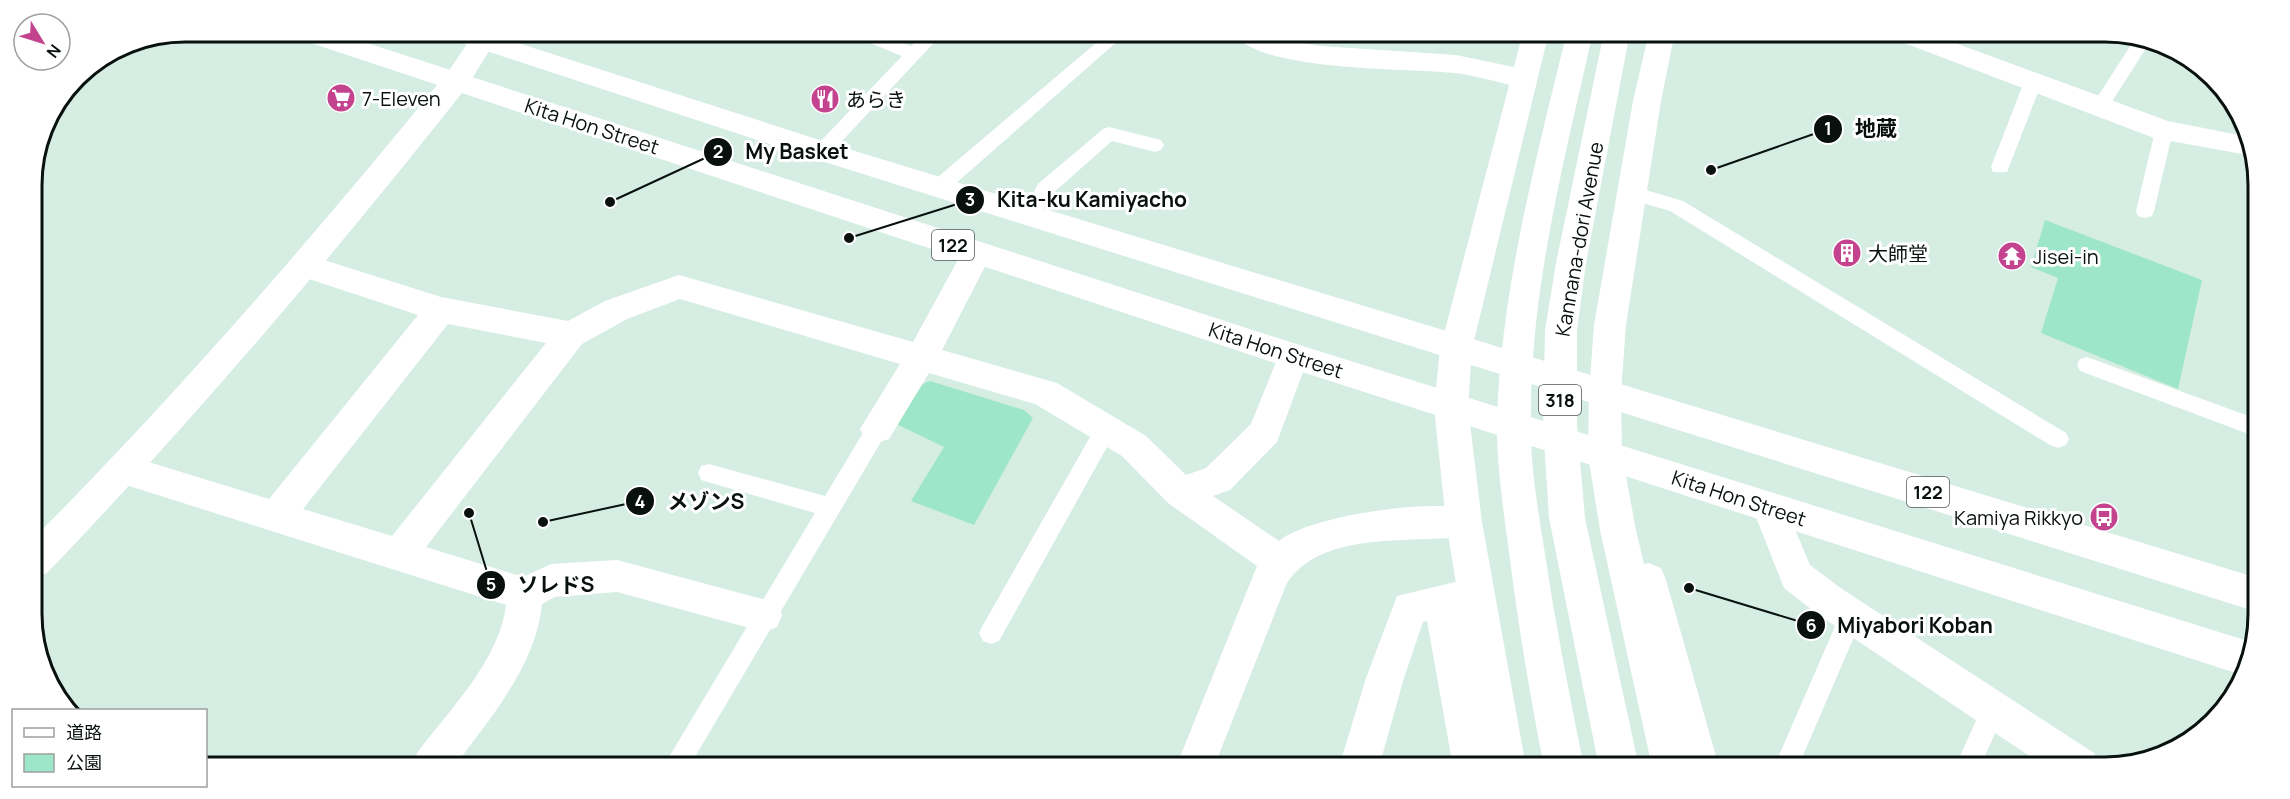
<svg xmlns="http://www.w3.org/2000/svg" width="2290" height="799" font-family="Manrope,'Noto Sans JP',sans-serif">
	<rect width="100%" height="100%" fill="#d5ede3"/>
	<g fill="#9ee6ca">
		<path d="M2045 220 2202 280 2178 389 2041 333 2058 278 2031 267Z"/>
		<path d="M930 381 1024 410 1033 418 974 525 911 501 944 447 892 422 914 388Z"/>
	</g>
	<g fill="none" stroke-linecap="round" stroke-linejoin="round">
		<g fill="#fff" fill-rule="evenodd">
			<path d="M850 32H874L911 46 926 32H944L828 156H816L813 151 816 146 902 56 853 36Z"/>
			<path d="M1109 32H1128L946 192H932L930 187 932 182Z"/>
			<path d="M2136 37 2152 39 2106 111H2094L2091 107Z"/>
			<path d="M2033 76 2042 82 2009 167 2007 172H1993L1991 167 2024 82Z"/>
			<path d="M2164 124 2170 126 2173 131 2154 211 2152 216 2145 218 2138 216 2136 211 2155 131 2158 126Z"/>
			<path d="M1109 127 1161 140 1164 145 1161 150 1155 152 1112 141 1052 194 1037 220 1030 222 1023 220 1021 215 1038 184 1103 129Z"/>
			<path d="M1632 186 1683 201 2066 433 2069 439 2066 445 2058 448 2050 445 1670 211 1625 198 1623 193 1625 188Z"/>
			<path d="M2087 357 2254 418V436L2080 371 2077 365 2080 359Z"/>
			<path d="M877 420 885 423 888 429 885 435 689 767H663L815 513 701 480 698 473 701 466 709 464 825 496 869 423Z"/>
			<path d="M1106 420 1114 423 1117 429 999 641 991 644 983 641 979 633 983 625 1098 423Z"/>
			<path d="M1851 605 1859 608 1863 616 1798 767H1774L1843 608Z"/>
			<path d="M1993 699 2002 703 2005 711 1980 767H1955L1984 703Z"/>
		</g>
		<g fill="#fff" fill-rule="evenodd">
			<path d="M475 32H501L466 88 456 91 446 88 442 81Z"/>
			<path d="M1232 32H1268L1296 42 1321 46 1456 55 1533 71 1537 78 1533 85 1523 88C1500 83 1478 76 1455 73 1409 68 1256 72 1232 32Z"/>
			<path d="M1887 32H1925L2168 121 2244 136 2253 156 2154 138 1891 38Z"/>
			<path d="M977 241 988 245 992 253 942 350 1057 383 1146 436 1186 475 1206 468 1251 424 1282 347 1293 343 1304 347 1309 356 1277 442 1230 490 1213 496 1279 541C1310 515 1439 497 1476 511L1482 522 1476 533C1460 539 1443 538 1426 539 1379 541 1313 540 1286 585L1214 767H1176L1257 566 1168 503 1122 456 1035 404 929 373 889 439 877 443 865 439 860 429 900 364 680 299 627 319 582 344 426 547 523 577 551 564 617 560 777 603 782 615 777 627 764 632 617 592 555 597 542 604C536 666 490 718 454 767H412L417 753C450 709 499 661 506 605L126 485 114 481 109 470 114 459 126 455 269 499 418 315 294 274 290 266 294 258 305 254 441 297 568 321 605 301 679 275 913 342 966 245ZM448 324 546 343 392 536 303 509Z"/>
			<path d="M1769 492 1781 496 1810 565 1842 589 2094 753 2100 767H2046L1816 613 1784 588 1752 507 1757 496Z"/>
			<path d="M1648 563 1661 568 1666 580 1719 767H1679L1630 580 1635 568Z"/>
			<path d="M1476 577 1489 582 1494 594 1489 606 1463 614 1493 767H1453L1427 621 1423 622 1404 678 1379 767H1339L1366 678 1397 596Z"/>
		</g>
		<path fill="#fff" fill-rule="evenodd" d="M456 71 466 74 470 81 466 88C333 256 195 419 47 573L34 578V538C180 391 315 235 446 74Z"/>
		<g fill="#fff" fill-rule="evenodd">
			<path d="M1523 32H1549L1472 349 1468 407 1482 522 1526 767H1486L1446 522 1434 407 1440 349Z"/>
			<path d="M1567 32H1593C1564 162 1528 296 1531 431 1531 470 1538 509 1544 548 1555 621 1569 694 1584 767H1544C1530 696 1518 624 1509 552 1503 507 1496 462 1497 416 1502 286 1536 158 1567 32Z"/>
			<path d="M1604 32H1630L1586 263 1577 330V425L1585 518 1639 767H1599L1549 518 1543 425 1545 330 1556 263Z"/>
			<path d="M1649 32H1675L1661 101 1626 325 1621 392 1622 455 1636 530 1692 767H1652L1600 530 1588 455 1589 392 1594 325 1633 101Z"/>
		</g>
		<g fill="#fff" fill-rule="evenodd">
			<path d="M292 32H333L1293 343 2251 642 2250 663 2242 675 1293 369 296 38Z"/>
			<path d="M443 32H484L832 144 2251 576V610L812 158 447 38Z"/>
		</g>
	</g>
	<defs>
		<g id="supermarket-disc" transform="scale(1.5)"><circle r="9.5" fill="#c3438e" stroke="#fff"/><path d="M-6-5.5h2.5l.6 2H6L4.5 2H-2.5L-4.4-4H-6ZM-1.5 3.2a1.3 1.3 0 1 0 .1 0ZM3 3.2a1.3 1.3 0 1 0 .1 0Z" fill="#fff"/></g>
		<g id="restaurant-disc" transform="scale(1.5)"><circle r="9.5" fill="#c3438e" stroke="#fff"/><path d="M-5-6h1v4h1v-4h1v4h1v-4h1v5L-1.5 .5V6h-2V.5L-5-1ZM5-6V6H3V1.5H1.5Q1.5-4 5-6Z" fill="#fff"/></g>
		<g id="building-disc" transform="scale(1.5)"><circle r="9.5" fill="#c3438e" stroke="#fff"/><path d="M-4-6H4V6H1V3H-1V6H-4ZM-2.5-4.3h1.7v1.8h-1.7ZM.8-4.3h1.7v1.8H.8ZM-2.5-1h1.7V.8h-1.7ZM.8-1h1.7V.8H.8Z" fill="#fff"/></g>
		<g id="temple-disc" transform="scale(1.5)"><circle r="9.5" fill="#c3438e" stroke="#fff"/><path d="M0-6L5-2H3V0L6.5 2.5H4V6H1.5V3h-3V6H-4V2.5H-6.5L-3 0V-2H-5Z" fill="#fff"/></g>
		<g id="bus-disc" transform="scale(1.5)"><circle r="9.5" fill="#c3438e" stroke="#fff"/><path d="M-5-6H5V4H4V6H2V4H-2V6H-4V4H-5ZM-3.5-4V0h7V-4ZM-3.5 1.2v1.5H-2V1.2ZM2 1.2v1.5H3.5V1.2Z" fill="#fff"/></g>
	</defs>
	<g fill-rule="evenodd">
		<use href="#supermarket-disc" x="341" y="98"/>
		<use href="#restaurant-disc" x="825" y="99"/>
		<use href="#building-disc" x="1847" y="253"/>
		<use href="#temple-disc" x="2012" y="256"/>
		<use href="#bus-disc" x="2104" y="517"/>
	</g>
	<g text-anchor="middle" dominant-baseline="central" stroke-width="6" stroke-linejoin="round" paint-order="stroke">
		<g fill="#fff" stroke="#535856" stroke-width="1.5">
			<rect x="932" y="230" width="42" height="30" rx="4.5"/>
			<rect x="1539" y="385" width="42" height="30" rx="4.5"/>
			<rect x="1907" y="477" width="42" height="30" rx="4.5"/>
		</g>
		<g font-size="18" font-weight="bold" fill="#09110e">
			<text x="953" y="245">122</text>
			<text x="1560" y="400">318</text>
			<text x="1928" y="492">122</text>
		</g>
		<g font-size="20" fill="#09110e" stroke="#fff" text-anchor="start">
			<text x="362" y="98">7-Eleven</text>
			<text x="846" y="99">あらき</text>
			<text x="1868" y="253">大師堂</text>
			<text x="2033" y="256">Jisei-in</text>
			<text x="2083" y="517" text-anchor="end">Kamiya Rikkyo</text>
		</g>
		<g font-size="20" fill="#09110e" stroke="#fff">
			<text transform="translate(592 126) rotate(18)">Kita Hon Street</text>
			<text transform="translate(1579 239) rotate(-80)">Kannana-dori Avenue</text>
			<text transform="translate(1276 350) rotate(18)">Kita Hon Street</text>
			<text transform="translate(1739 498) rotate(18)">Kita Hon Street</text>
		</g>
	</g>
	<path d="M0 0H2290V799H0ZM185 42H2105A143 143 0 0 1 2248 185V614A143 143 0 0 1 2105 757H185A143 143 0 0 1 42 614V185A143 143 0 0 1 185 42Z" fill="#fff" fill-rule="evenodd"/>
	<path fill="none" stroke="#09110e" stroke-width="3" d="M185 42H2105A143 143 0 0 1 2248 185V614A143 143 0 0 1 2105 757H185A143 143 0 0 1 42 614V185A143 143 0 0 1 185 42Z"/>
	<path fill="none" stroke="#09110e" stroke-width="2" d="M1711 170L1828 129M610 202L718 152M849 238L970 200M543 522L640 501M469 513L491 585M1689 588L1811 625"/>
	<g fill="#09110e" stroke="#fff" stroke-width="2">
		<circle cx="1711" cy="170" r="6"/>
		<circle cx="610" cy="202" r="6"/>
		<circle cx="849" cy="238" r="6"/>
		<circle cx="543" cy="522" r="6"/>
		<circle cx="469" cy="513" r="6"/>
		<circle cx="1689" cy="588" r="6"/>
		<circle cx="1828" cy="129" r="15"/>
		<circle cx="718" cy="152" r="15"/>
		<circle cx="970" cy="200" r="15"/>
		<circle cx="640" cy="501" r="15"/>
		<circle cx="491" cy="585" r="15"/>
		<circle cx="1811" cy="625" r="15"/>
	</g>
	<g font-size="18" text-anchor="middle" font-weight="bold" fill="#fff">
		<text x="1828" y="135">1</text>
		<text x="718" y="158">2</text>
		<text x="970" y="206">3</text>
		<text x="640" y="508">4</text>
		<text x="491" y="591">5</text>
		<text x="1811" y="632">6</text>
	</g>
	<g font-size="21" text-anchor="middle" font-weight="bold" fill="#09110e" stroke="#fff" stroke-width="6" stroke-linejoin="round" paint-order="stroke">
		<text x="1876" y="136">地蔵</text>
		<text x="797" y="159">My Basket</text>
		<text x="1092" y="207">Kita-ku Kamiyacho</text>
		<text x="706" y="509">メゾンS</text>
		<text x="556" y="592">ソレドS</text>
		<text x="1915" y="633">Miyabori Koban</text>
	</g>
	<rect x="12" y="709" width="195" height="78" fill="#ffffff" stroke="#9da09f" stroke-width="1.5"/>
	<rect x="24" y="728" width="30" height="9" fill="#ffffff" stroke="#9da09f" stroke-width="1.5"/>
	<text x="66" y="739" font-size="18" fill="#09110e">道路</text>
	<rect x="24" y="754" width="30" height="18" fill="#9ee6ca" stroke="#9da09f" stroke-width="1.5"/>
	<text x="66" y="769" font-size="18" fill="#09110e">公園</text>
	<g transform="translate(42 42) rotate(128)"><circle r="28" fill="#ffffff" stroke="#9da09f" stroke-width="1.5"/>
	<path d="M0-4.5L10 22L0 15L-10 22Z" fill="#c3438e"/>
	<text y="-9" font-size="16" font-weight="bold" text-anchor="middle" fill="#09110e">N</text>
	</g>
</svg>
